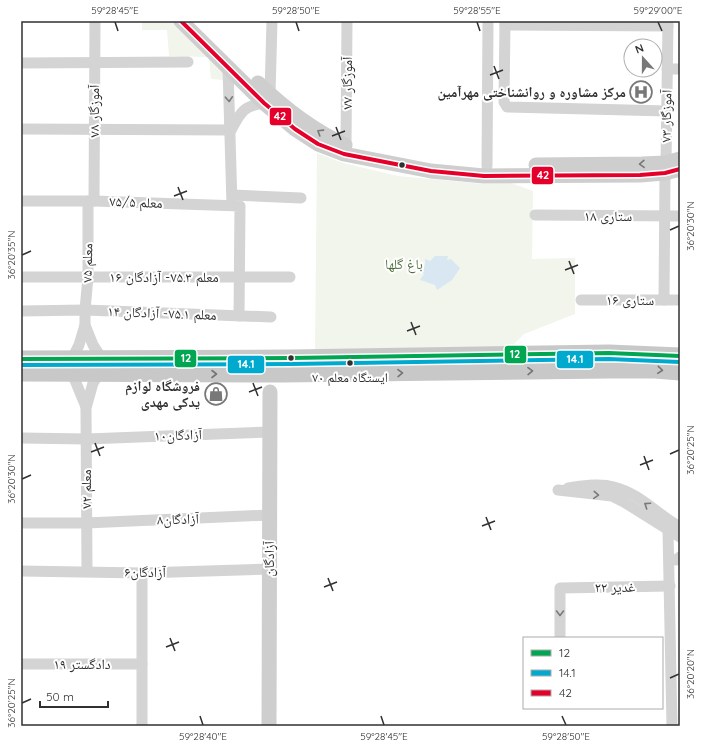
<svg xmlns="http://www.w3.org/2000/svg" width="701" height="747" font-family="Quicksand,'Noto Naskh Arabic',sans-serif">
	<rect width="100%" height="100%" fill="#fff"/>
	<g fill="#f1f5ec">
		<path d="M142 21H179L224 68V80L211 79 209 57 169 56 167 30H142Z"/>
		<path d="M317 153 343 163 398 176 483 184 511 183 533 191 532 259 575 258V314L524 334 510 348 315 354Z"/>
	</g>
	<path fill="#d9e7f3" d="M435 256H448L447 260 451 259 460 268 452 280 437 290 435 285 420 280 424 274 420 268 425 265V259L430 261Z"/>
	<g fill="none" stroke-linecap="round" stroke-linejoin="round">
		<g stroke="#d4d4d4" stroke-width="11">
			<path d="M505 21 504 102 507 107 667 111"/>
			<path d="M505 25 668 26"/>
			<path d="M21 63 188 62"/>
			<path d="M228 68 232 205"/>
			<path d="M667 69H680"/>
			<path d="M270 94 272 21"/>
			<path d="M21 129 231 130"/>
			<path d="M231 130C241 112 243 106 264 103"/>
			<path d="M346 145 347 21"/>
			<path d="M666 163 668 21"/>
			<path d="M487 166 488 21"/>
			<path d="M233 195 301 198"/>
			<path d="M21 201H94L240 206 239 316"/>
			<path d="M88 201V277L85 310V325L93 345 102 359"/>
			<path d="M94 201 95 21"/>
			<path d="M535 215 680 216"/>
			<path d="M21 277H290"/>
			<path d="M581 300H680"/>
			<path d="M664 300 665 173"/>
			<path d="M21 311 85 310 271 317"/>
			<path d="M72 359 79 345 85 325"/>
			<path d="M72 373 86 407"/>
			<path d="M21 438 87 439 270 432"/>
			<path d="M568 488C583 486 599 483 614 487 639 493 658 515 680 527"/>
			<path d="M558 490 612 496 624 502 680 537"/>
			<path d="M21 523H86L269 515"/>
			<path d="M676 560 680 557"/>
			<path d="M21 571 142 573 270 569"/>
			<path d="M87 571 86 408 93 383 99 374"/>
			<path d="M560 638V588L670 586"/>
			<path d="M21 664H142"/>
			<path d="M142 726V573"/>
			<path d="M672 726 668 531 676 525"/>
		</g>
		<g stroke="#cecece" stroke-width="15">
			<path d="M181 21 264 103 295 129 318 144 344 154 431 171 484 176 640 175 665 173 680 169"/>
			<path d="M258 83C284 108 312 130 345 145"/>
			<path d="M536 165 642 164 666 163 680 159"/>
			<path d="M269 726 270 392"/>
		</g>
		<g stroke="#c8c8c8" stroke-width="17">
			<path d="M21 359 291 358 609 353 680 356"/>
			<path d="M21 373 283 374 609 370H655L680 372"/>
		</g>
		<g stroke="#fff" stroke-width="7">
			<path id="bus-1" d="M21 359 291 358 609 353 680 356"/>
		</g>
		<g stroke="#fff" stroke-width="7">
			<path id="bus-2" d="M21 365 291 364 609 359 680 362"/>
		</g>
		<g stroke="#fff" stroke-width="7">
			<path id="bus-3" d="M181 21 264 103 295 129 318 144 344 154 431 171 484 176 640 175 665 173 680 169"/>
		</g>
		<use href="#bus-1" stroke="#00a651" stroke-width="4"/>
		<use href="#bus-2" stroke="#00a9ce" stroke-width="4"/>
		<use href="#bus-3" stroke="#e4002b" stroke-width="4"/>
	</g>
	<defs><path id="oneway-chevron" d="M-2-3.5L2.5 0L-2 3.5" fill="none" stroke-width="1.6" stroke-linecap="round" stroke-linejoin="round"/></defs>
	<g stroke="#7a7a7a">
		<use href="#oneway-chevron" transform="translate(229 99) rotate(87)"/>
		<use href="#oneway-chevron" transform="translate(596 495) rotate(4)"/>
		<use href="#oneway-chevron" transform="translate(647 505) rotate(-146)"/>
		<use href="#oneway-chevron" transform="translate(560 613) rotate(90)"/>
	</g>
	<g stroke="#777">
		<use href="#oneway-chevron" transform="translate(320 132) rotate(-148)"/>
		<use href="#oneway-chevron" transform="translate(642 164) rotate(178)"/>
	</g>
	<g stroke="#747474">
		<use href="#oneway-chevron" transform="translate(660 370) rotate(5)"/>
		<use href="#oneway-chevron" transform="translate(530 371) rotate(-1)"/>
		<use href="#oneway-chevron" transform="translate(400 373) rotate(-1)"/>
		<use href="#oneway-chevron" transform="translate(214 374)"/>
	</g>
	<path fill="none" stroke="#303030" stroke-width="1.5" d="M115 22 118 31M296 22 299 31M477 22 480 31M658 22 662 31M494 66 499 79M490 75 503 70M336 127 341 140M332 136 345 131M178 187 183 200M174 196 187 191M670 230 679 226M22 255 31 251M569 261 574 274M565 270 578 265M411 322 416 335M407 331 420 326M253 383 258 396M249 392 262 387M95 443 100 456M91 452 104 447M670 454 679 450M644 456 649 470M640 465 653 460M22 479 31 475M486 517 491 530M482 526 495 521M328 578 333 591M324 587 337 582M170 638 175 651M166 647 179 642M670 678 679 674M22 703 31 699M200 716 203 725M381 716 384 725M562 716 566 725"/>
	<defs>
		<g id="hospital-ring" transform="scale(1.15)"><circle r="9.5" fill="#fff" stroke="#787878" stroke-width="1.5"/><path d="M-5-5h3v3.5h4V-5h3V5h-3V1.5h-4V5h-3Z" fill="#787878"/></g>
		<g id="shop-ring" transform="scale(1.15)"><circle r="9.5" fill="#fff" stroke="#787878" stroke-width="1.5"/><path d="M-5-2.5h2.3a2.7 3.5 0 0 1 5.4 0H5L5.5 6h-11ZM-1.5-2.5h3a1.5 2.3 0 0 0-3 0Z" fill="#787878"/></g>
	</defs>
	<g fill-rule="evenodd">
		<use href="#hospital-ring" x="641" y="92"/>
		<use href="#shop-ring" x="216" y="394"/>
	</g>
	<g fill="#303030" stroke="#fff" stroke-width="1.5">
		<circle cx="402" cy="165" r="3.5"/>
		<circle cx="291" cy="358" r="3.5"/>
		<circle cx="350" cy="363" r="3.5"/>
	</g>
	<g text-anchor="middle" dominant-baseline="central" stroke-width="4" stroke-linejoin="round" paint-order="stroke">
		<g font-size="13" fill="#303030" stroke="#fff">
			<text x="350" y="377">ایستگاه معلم ۷۰</text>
		</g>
		<g font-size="14" fill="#303030" stroke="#fff">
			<text transform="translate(347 83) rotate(-90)">۷۷ آموزگار</text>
			<text transform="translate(94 111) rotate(-90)">آموزگار ۷۸</text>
			<text transform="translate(666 116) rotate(-89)">۷۳ آموزگار</text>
			<text transform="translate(136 202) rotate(2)">معلم ۷۵/۵</text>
			<text x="608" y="216">ستاری ۱۸</text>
			<text transform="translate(87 263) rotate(-89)">معلم ۷۵</text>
			<text x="164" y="277">معلم ۷۵.۳- آزادگان ۱۶</text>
			<text x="630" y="300">ستاری ۱۶</text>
			<text transform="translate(162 313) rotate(2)">معلم ۷۵.۱- آزادگان ۱۴</text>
			<text transform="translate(178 435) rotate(-2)">آزادگان۱۰</text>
			<text transform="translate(86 489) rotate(-90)">معلم ۷۲</text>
			<text transform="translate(178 519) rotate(-2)">آزادگان۸</text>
			<text transform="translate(269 559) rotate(-90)">آزادگان</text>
			<text x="145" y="572">آزادگان۶</text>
			<text transform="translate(615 587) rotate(-1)">غدیر ۲۲</text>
			<text x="82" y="664">دادگستر ۱۹</text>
		</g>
		<g font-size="14" font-weight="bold" fill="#303030" stroke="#fff" text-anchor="end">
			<text x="626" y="92">مرکز مشاوره و روانشناختی مهرآمین</text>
			<text x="200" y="386">فروشگاه لوازم<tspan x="200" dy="16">یدکی مهدی</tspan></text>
		</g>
		<g font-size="14" fill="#506e3b" stroke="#fff">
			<text x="404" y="264">باغ گلها</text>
		</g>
	</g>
	<g stroke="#fff" stroke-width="1.5">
		<rect x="269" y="107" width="23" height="19" rx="4" fill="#e4002b"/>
		<rect x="531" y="166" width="23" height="19" rx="4" fill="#e4002b"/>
		<rect x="504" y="345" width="23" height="19" rx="4" fill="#00a651"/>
		<rect x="174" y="349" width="23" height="19" rx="4" fill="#00a651"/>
		<rect x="556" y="350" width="38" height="19" rx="4" fill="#00a9ce"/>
		<rect x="227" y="355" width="38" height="19" rx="4" fill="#00a9ce"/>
	</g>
	<g font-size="11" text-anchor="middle" font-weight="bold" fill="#fff">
		<text x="280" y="120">42</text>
		<text x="543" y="179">42</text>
		<text x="515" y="358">12</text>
		<text x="186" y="362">12</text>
		<text x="575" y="363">14.1</text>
		<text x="246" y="368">14.1</text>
	</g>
	<rect width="701" height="747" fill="none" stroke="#ffffff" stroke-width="44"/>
	<rect x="523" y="637" width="140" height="72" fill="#ffffff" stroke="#acacac"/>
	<rect x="531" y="650" width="20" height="6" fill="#00a651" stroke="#acacac"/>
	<text x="559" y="657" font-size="12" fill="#303030">12</text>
	<rect x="531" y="670" width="20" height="6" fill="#00a9ce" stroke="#acacac"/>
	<text x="559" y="677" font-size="12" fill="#303030">14.1</text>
	<rect x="531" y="690" width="20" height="6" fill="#e4002b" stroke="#acacac"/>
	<text x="559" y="697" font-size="12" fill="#303030">42</text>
	<g transform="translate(643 58) rotate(339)"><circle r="19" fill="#ffffff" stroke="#acacac"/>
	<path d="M0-3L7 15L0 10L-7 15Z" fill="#787878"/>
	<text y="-6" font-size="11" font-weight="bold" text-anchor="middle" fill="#303030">N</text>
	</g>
	<path d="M40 701v6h68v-6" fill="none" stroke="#303030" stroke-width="2"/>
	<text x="46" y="701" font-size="12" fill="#303030" stroke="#ffffff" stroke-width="3" paint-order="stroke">50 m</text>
	<rect x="22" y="22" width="657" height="703" fill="none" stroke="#303030" stroke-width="1.5"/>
	<g font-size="10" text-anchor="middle" fill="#303030">
		<text x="115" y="14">59°28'45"E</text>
		<text x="296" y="14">59°28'50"E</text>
		<text x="477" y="14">59°28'55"E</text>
		<text x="658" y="14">59°29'00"E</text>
		<text transform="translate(690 226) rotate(-90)" y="4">36°20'30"N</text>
		<text transform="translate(11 255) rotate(-90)" y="4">36°20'35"N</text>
		<text transform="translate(690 450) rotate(-90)" y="4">36°20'25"N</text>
		<text transform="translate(11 479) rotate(-90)" y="4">36°20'30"N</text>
		<text transform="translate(690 674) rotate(-90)" y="4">36°20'20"N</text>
		<text transform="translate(11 703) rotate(-90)" y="4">36°20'25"N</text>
		<text x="203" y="740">59°28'40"E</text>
		<text x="384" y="740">59°28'45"E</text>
		<text x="566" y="740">59°28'50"E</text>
	</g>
</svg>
